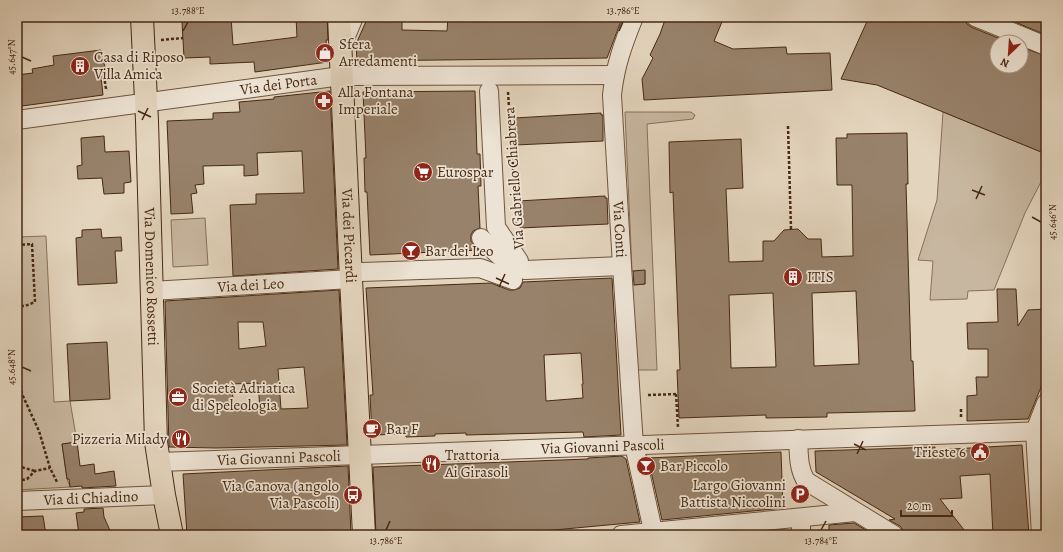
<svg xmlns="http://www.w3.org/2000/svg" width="1063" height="552" font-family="Alegreya,serif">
	<rect width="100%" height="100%" fill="#e3d4bd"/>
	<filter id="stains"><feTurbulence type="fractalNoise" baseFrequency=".005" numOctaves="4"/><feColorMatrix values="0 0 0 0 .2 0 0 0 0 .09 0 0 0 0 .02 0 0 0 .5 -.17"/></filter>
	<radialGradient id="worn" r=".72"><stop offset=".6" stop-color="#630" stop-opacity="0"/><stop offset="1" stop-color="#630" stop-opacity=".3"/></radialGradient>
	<g fill="#c8b7a0" stroke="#887059">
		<path d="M625 112H691L695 115 693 119 647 124 657 370H636L632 285 645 284V271H632Z"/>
		<path d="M943 112 1046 154V172L1025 213 994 290 968 291 967 299 930 300 933 261 918 260 937 200Z"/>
		<path d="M205 218 208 265 173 267 171 220Z"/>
		<path d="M46 236 54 402 70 401 77 442 62 444 67 479 70 487 17 490V237Z"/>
	</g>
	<g fill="#98826b" stroke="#472912" fill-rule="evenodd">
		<path d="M196 17H231L233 45 297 37 296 17H327L328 40H326L328 62 255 72 254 62 210 64V57L184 58 182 22 197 21Z"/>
		<path d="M368 17H402V30L447 31 448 17H603L621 21 607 58 357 61 356 44Z"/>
		<path d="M666 17H724L714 41 733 49 786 47 787 54 830 53 832 90 644 100 642 79 653 58 650 55 660 34Z"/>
		<path d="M869 17H965L966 23 971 27 1008 42H997V66H1021V47L1046 56V154L877 85 841 79Z"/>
		<path d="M1003 17H1046V35Z"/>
		<path d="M101 50 107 76 101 77 103 95 22 106 17 75 33 73 32 69 54 65 53 56Z"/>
		<path d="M330 91 338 269 233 276 230 205 256 204V194L304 193 302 151 257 153 258 175 244 176V165L203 166 204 184 195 185 197 193 191 194 193 213 171 214 167 121 213 119V113L240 112 239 102 274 99V97Z"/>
		<path d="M475 91 477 154H480L481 186H478L480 228 473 231 471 235V241L479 250 370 255 367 192H365L364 158H366L363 92Z"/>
		<path d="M601 113V115H603V141L515 145 514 118Z"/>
		<path d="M907 133 908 184H906L911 361H913L915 411 827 413V417L766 418V415L679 418 677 370H680L673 192 670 193 669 142 741 139 743 188 726 189 729 262 763 261V241H774L784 230 798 229 808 239H821L822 257 853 256 852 185H837L836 138H847V134ZM856 291 859 364 814 366 812 293ZM773 293 776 367 731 368 729 295Z"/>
		<path d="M104 136 105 152 129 151 131 182 124 183V193L104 194 102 178 78 179 77 166 82 165 81 138Z"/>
		<path d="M605 196V198H607L608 224 520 228 518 201Z"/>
		<path d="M101 229 102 238 121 237 122 251H115L117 283 78 285 76 238 82 237V230Z"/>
		<path d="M645 270V284L634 285 633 271Z"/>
		<path d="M612 278 621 435 584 437 583 432 466 435V433L435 434V436L406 437V434L372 435 370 395H373L366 288 491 283 509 290H514L520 288 523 282ZM581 353 583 384H582L583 398 546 401 544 355Z"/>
		<path d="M997 289H1016L1018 326 1028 310 1046 309V375L1028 419 967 421V396L977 395 976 377H988V349H968L967 323 998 322Z"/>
		<path d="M339 290 347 445 216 448 169 447 165 301ZM238 322H263L266 346 239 349ZM304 367 308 408 281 409 278 369ZM258 383 260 409 235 411 231 384Z"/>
		<path d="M107 342 110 399 70 401 67 344Z"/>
		<path d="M77 442 80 466 94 464 95 474 114 471 116 486 82 488V486L70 487 69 479H67L62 444Z"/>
		<path d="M1022 445 1029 535H993L990 474 960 476 962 498 940 499 968 535H904L903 530 900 526 889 520 895 519 816 472 815 451 935 447V450Z"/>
		<path d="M781 452 783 508 662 520 648 458Z"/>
		<path d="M622 456 626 459 640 522 500 535H376L373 467 588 459V458Z"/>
		<path d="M348 466 351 535H187L183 474Z"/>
		<path d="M103 508 104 517 112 535H79L76 513 84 512V509Z"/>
		<path d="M43 516 46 535H17V517Z"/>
		<path d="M854 523 874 535H829V525Z"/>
		<path d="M783 530 784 535H728Z"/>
	</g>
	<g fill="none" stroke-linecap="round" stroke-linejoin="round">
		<g stroke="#6e543d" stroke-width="20">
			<g id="minor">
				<path id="s1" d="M634 17C623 44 615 66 612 95L622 266 634 445 654 535"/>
				<path d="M975 17 1046 46"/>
				<path d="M341 48 354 17"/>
				<path d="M489 91 496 227 519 261"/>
				<path id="s2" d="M17 120 341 76 615 75"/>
				<path d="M481 238C495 251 506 266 525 270L622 266"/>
				<path d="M361 272 480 268 513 280"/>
				<path id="s3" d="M151 291 351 279"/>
				<path d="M798 439C799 454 798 468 806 481L894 535"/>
				<path id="s4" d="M159 462 1046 431"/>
				<path id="s5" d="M17 501 164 495"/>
				<path d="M801 524V535"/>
				<path d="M621 535 855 512"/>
				<path d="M1041 535 1035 431 1046 403"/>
			</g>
		</g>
		<g stroke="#472912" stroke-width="24">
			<g id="major">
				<path id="s6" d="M142 17 147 121 156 442 164 495 172 535"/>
				<path id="s7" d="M339 17 351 279 364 535"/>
			</g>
		</g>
		<g stroke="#472912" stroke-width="2.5" stroke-dasharray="3 2" stroke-linecap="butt">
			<path d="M161 40 183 38"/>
			<path d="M104 76 106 89H108"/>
			<path d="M508 92 517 227"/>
			<path d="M788 126 791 229"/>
			<path d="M17 245 32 244 35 302 25 306H17"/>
			<path d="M17 361 22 394 39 431 50 468 57 482"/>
			<path d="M676 394 678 427"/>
			<path d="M648 395 678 394"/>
			<path d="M17 397 22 394"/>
			<path d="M961 409V418"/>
			<path d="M17 467H21L35 471"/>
			<path d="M17 481 27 479 35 471 50 468"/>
		</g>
		<use href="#minor" stroke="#ede3d4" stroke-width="18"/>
		<use href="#major" stroke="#e3d4bd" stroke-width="22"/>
	</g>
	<path fill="none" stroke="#472912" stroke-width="1.5" d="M183 31 188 22M619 31 623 22M22 57 31 61M138 111 151 117M142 120 148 108M972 190 985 195M976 199 982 186M1032 217 1041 222M496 278 509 284M499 287 505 274M22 367 31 371M854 444 866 450M857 454 863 441M386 530 390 521M821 530 826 521"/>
	<defs>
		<g id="shop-disc" transform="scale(1)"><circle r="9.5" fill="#8f2418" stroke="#ede3d4"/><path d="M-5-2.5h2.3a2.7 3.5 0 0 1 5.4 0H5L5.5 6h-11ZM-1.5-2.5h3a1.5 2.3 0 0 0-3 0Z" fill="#fff"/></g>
		<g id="building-disc" transform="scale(1)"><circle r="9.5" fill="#8f2418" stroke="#ede3d4"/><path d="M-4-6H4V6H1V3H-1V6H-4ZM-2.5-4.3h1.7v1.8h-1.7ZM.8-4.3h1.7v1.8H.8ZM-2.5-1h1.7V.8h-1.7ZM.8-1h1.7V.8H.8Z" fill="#fff"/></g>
		<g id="pharmacy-disc" transform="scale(1)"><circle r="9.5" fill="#8f2418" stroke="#ede3d4"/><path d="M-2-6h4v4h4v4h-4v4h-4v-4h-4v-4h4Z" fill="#fff"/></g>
		<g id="supermarket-disc" transform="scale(1)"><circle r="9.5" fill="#8f2418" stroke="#ede3d4"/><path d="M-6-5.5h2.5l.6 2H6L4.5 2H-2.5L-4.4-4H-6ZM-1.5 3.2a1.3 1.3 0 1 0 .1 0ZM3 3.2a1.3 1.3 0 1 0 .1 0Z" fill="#fff"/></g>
		<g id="bar-disc" transform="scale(1)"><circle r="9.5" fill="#8f2418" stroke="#ede3d4"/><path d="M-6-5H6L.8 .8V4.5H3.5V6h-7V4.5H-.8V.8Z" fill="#fff"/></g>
		<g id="office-disc" transform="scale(1)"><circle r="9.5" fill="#8f2418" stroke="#ede3d4"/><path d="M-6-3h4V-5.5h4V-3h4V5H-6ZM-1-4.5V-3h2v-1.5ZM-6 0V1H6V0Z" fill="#fff"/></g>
		<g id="cafe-disc" transform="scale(1)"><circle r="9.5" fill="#8f2418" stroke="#ede3d4"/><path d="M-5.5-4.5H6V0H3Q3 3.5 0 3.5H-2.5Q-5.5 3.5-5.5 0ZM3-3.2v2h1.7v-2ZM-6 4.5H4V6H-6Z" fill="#fff"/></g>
		<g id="restaurant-disc" transform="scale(1)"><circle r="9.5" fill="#8f2418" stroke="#ede3d4"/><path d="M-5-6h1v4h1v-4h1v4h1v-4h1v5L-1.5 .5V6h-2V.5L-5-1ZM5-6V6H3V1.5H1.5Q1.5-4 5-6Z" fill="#fff"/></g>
		<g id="civic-disc" transform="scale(1)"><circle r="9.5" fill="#8f2418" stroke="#ede3d4"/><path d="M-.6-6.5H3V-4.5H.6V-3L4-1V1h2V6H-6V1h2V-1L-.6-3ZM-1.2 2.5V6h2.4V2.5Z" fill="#fff"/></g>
		<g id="parking-disc" transform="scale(1)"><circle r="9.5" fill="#8f2418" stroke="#ede3d4"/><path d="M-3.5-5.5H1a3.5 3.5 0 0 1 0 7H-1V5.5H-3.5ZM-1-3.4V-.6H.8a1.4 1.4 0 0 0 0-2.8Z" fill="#fff"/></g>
		<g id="bus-disc" transform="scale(1)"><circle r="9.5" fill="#8f2418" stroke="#ede3d4"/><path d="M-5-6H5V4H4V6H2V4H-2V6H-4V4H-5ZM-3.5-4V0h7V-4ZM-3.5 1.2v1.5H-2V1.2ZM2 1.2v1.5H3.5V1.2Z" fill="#fff"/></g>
	</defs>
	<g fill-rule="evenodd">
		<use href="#shop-disc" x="325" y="53"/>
		<use href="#building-disc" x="80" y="66"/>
		<use href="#pharmacy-disc" x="324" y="101"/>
		<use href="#supermarket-disc" x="423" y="172"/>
		<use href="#bar-disc" x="411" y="251"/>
		<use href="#building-disc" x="793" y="277"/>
		<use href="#office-disc" x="178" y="397"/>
		<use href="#cafe-disc" x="372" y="429"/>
		<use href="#restaurant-disc" x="181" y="439"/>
		<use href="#civic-disc" x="980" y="452"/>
		<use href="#restaurant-disc" x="431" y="464"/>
		<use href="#bar-disc" x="646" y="466"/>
		<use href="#parking-disc" x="800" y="494"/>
		<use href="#bus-disc" x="353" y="495"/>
	</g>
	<g text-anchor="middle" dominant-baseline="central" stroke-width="3.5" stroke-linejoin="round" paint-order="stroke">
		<g font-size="15" fill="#472912" stroke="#ede3d4" text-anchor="start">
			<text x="339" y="44">Sfera<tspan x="339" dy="17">Arredamenti</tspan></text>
			<text x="94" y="57">Casa di Riposo<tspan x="94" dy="17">Villa Amica</tspan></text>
			<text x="338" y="92">Alla Fontana<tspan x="338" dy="17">Imperiale</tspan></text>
			<text x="437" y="172">Eurospar</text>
			<text x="425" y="251">Bar dei Leo</text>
			<text x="807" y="277">ITIS</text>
			<text x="192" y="388">Società Adriatica<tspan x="192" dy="17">di Speleologia</tspan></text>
			<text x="386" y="429">Bar F</text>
			<text x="167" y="439" text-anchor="end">Pizzeria Milady</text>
			<text x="966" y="452" text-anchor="end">Trieste 6</text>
			<text x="445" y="455">Trattoria<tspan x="445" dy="17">Ai Girasoli</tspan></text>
			<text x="660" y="466">Bar Piccolo</text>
			<text x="786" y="485" text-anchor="end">Largo Giovanni<tspan x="786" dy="17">Battista Niccolini</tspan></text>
			<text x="339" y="486" text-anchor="end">Via Canova (angolo<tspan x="339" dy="17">Via Pascoli)</tspan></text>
		</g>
		<g font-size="15" fill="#472912" stroke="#ede3d4">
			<text stroke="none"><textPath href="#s2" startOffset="264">Via dei Porta</textPath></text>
			<text transform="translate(514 178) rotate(-94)">Via Gabriello Chiabrera</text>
			<text stroke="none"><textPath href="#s1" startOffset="216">Via Conti</textPath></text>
			<text stroke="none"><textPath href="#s7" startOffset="219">Via dei Piccardi</textPath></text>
			<text stroke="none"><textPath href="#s6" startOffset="260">Via Domenico Rossetti</textPath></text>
			<text stroke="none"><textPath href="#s3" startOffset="100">Via dei Leo</textPath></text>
			<text stroke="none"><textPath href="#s4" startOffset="444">Via Giovanni Pascoli</textPath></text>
			<text stroke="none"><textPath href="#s4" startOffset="120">Via Giovanni Pascoli</textPath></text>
			<text stroke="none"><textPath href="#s5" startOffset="74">Via di Chiadino</textPath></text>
		</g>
	</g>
	<rect width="1063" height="552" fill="none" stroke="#e3d4bd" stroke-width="44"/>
	<g transform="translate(1009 54) rotate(205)"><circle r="19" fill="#ede3d4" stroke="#ab9986"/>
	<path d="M0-3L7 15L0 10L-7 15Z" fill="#8f2418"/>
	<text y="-6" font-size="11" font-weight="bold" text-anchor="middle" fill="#472912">N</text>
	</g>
	<path d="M901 510v6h51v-6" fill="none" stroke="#472912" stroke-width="2"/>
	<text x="907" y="510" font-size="12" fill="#472912" stroke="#ede3d4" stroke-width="3" paint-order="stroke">20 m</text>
	<rect x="22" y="22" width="1019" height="508" fill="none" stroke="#472912" stroke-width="1.5"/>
	<g font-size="10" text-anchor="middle" fill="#472912">
		<text x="188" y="14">13.788°E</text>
		<text x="623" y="14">13.786°E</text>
		<text transform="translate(11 57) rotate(-90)" y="4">45.647°N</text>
		<text transform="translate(1052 222) rotate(-90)" y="4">45.646°N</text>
		<text transform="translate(11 367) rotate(-90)" y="4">45.648°N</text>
		<text x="386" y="544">13.786°E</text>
		<text x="821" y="544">13.784°E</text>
	</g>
	<rect width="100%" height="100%" filter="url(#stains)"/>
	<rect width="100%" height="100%" fill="url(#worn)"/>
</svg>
